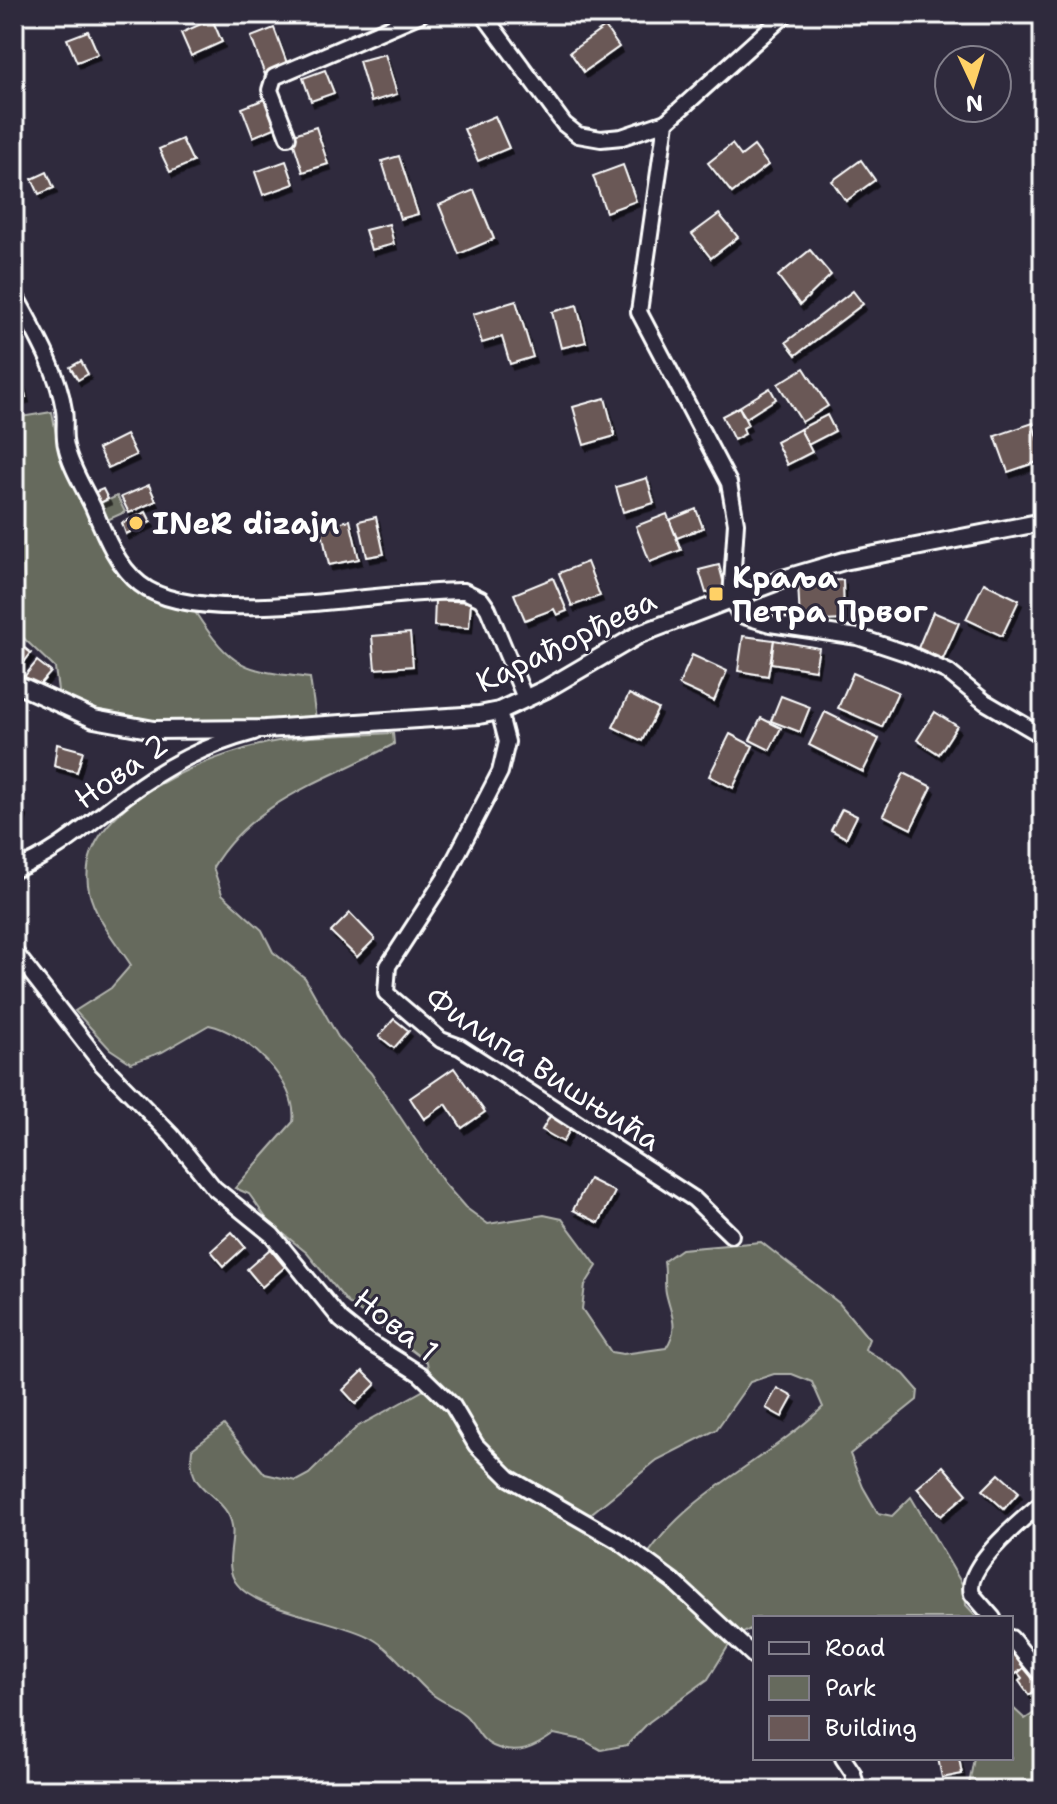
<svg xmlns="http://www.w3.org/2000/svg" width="1057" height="1804" font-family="'Shantell Sans',sans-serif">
	<defs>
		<filter id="shadow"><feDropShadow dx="3" dy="5.5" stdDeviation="0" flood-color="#0009"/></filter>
	</defs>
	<rect width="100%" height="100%" fill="#2f2a3d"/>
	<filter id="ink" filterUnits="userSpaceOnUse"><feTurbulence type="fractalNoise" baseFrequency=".0125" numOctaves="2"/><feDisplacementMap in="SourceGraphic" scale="16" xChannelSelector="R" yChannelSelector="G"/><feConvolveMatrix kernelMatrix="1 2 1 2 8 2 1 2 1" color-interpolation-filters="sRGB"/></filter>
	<g filter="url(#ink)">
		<g fill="#666a5d" stroke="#b2b4ae" stroke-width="2" fill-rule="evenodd">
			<path d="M52 412 59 451 115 567 139 592 163 604 195 612C233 670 244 670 310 678L317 726 134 727 59 698 55 668 14 629V418Z"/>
			<path d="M117 496 125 512 105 521 98 505Z"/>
			<path d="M393 733 394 744C328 780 254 799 213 867L222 894 262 930 273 952 305 978 338 1037 371 1073 444 1183 465 1207 488 1224 544 1215 562 1219 597 1266 585 1285 582 1309 611 1352 623 1354 666 1348C680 1326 671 1316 666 1293 664 1283 666 1272 664 1261L681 1249 761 1242 839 1303 869 1339 865 1349 904 1374 918 1390 917 1400 850 1454 863 1487 878 1513 892 1516 911 1497 965 1589 966 1605 978 1618H755V1635L750 1629 732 1640 708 1679 649 1722 627 1745 601 1750 583 1740 554 1734C534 1748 518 1757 493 1746 480 1741 475 1724 465 1715 454 1706 440 1701 429 1692 410 1675 394 1651 371 1638 340 1620 256 1611 237 1584 220 1562 241 1537 228 1514 213 1488 187 1491 192 1449L224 1425 265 1474 296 1481 309 1474 357 1427 431 1386 427 1362 347 1302 307 1253 269 1222 249 1194 235 1188 293 1122C299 1082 245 1032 209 1025L162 1052 131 1063 110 1049 75 1011 111 988 131 965C116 942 95 918 89 891 70 803 224 748 290 739 324 735 359 735 393 733ZM774 1374H792L812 1382 823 1407C768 1460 692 1490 648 1554L587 1517 657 1460 716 1430 750 1382Z"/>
			<path d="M1011 1706 1025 1719 1043 1707V1790H968L974 1758H1011Z"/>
		</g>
		<g fill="#6a5857" stroke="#fff" stroke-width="2" filter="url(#shadow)">
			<path d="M212 19 222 42 191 56 181 33Z"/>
			<path d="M605 27 619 47 584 72 570 52Z"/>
			<path d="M274 28 288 66 265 75 251 37Z"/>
			<path d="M88 31 98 54 77 62 67 39Z"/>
			<path d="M385 54 397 94 371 102 359 61Z"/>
			<path d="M325 70 334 93 311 101 303 78Z"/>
			<path d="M265 99 277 127 253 137 242 108Z"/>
			<path d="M495 116 509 148 478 161 464 129Z"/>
			<path d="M316 127 328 164 303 172 291 135Z"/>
			<path d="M182 139 193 162 170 172 159 149Z"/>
			<path d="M732 144 741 156 754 146 768 165 732 193 708 163Z"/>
			<path d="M399 156 418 214 400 219 382 161Z"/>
			<path d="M861 160 875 180 846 201 832 181Z"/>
			<path d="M286 161 294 184 263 195 255 172Z"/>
			<path d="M623 165 636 201 606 212 593 176Z"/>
			<path d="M47 172 54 188 39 194 32 179Z"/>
			<path d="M474 190 494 239 459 254 439 205Z"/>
			<path d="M719 214 738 237 711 258 692 234Z"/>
			<path d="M389 224 394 244 371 250 365 230Z"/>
			<path d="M810 250 831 275 800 305 778 276Z"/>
			<path d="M853 291 863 304 796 355 786 342Z"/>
			<path d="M516 301 533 357 510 364 502 337 482 343 473 314Z"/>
			<path d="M577 305 586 342 561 348 552 312Z"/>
			<path d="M81 361 88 374 78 380 70 367Z"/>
			<path d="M804 368 828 406 802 422 778 384Z"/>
			<path d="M23 385 26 397 14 400V387Z"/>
			<path d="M770 388 776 399 746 418 739 407Z"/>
			<path d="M605 398 615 436 584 445 573 407Z"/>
			<path d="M739 407 748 425 743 428 745 434 734 440 722 416Z"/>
			<path d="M827 415 835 431 808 445 800 429Z"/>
			<path d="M1033 423 1043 460 1008 472 995 436Z"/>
			<path d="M800 429 812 452 787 465 776 442Z"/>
			<path d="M126 435 136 455 108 468 98 449Z"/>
			<path d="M647 478 654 503 623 512 616 487Z"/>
			<path d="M149 485 156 501 129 513 121 497Z"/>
			<path d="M103 489 108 499 98 504 93 493Z"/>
			<path d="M696 509 703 528 677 538 669 520Z"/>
			<path d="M146 512 151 522 126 534 122 523Z"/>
			<path d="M667 514 681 550 650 562 636 526Z"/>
			<path d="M376 517 384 554 367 557 359 521Z"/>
			<path d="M350 520 359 559 329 565 321 527Z"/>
			<path d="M587 562 600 596 572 606 559 573Z"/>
			<path d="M719 565 725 588 706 593 699 570Z"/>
			<path d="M553 578 567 611 557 615 554 609 525 620 514 594Z"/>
			<path d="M843 580 844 620 800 622 798 582Z"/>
			<path d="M984 583 1019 600 1002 636 966 619Z"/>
			<path d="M435 600 471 602 469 628 434 626Z"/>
			<path d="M933 612 959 623 943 659 918 648Z"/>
			<path d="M410 633 413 666 375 669 372 636Z"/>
			<path d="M743 636 774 640 768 676 738 671Z"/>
			<path d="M14 640 31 653 19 669 14 665Z"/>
			<path d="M774 640 819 648 815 670 771 663Z"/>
			<path d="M692 655 727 671 714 701 679 685Z"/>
			<path d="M37 661 51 672 36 689 23 678Z"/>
			<path d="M853 673 898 692 882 727 838 708Z"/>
			<path d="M629 694 658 709 642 741 613 727Z"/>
			<path d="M781 696 810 707 800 732 771 721Z"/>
			<path d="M825 712 879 739 863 772 809 745Z"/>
			<path d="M935 712 957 726 939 754 917 740Z"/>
			<path d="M761 718 781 728 770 750 750 740Z"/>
			<path d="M730 734 753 746 733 788 709 776Z"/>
			<path d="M57 744 83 751 77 772 54 766Z"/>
			<path d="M904 773 932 787 911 829 883 815Z"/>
			<path d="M14 809 24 811 18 837 14 836Z"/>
			<path d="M842 809 857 816 846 838 831 830Z"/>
			<path d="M350 913 375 939 357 957 331 932Z"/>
			<path d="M394 1019 409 1031 394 1048 379 1036Z"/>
			<path d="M454 1068 485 1112 462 1128 446 1104 424 1119 410 1098Z"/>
			<path d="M552 1113 572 1126 563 1142 542 1130Z"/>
			<path d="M589 1179 615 1192 599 1223 573 1210Z"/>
			<path d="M232 1232 245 1247 224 1266 211 1251Z"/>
			<path d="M270 1249 285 1267 262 1287 247 1269Z"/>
			<path d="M363 1371 376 1384 356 1404 343 1390Z"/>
			<path d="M777 1388 793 1397 782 1417 766 1408Z"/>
			<path d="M943 1466 967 1494 941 1516 917 1488Z"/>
			<path d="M999 1474 1019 1492 1004 1509 983 1490Z"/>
			<path d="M1014 1648 1027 1665 1011 1678V1650Z"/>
			<path d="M1027 1665 1042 1685 1029 1695 1019 1681 1022 1678 1018 1673Z"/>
			<path d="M938 1758H959L962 1774 942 1778Z"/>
		</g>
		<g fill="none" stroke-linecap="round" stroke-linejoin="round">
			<g stroke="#fff" stroke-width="20">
				<g id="minor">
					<path d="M483 14 564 124 578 135 601 139 622 137 666 122 786 14"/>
					<path d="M666 122 639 312 729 483 736 523 731 598 740 615 770 624 858 637 909 654 948 672 985 702 1043 736"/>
					<path d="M288 137 270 90 274 77 421 14"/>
					<path d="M14 293C33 329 58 369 64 410 66 421 63 434 66 446 70 466 84 488 93 507 104 533 117 566 140 584 198 631 387 589 464 591L481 599 488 609 525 698"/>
					<path d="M499 711 507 742 500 772 445 878 388 966 386 993 441 1040 460 1047 694 1199 731 1235"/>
					<path d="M14 870C57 854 90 822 127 795 167 765 206 745 254 732"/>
					<path d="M14 951 100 1062 172 1136 214 1188 272 1235 341 1320 367 1341 420 1374 453 1406 476 1445 509 1478 620 1542 673 1581 755 1657"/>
					<path d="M993 1618 972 1594C963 1567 1024 1518 1043 1502"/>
					<path d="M1011 1638 1043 1677"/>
					<path d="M843 1758 853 1773 857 1790"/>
				</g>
			</g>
			<g stroke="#fff" stroke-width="22">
				<path id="tertiary" d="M14 683 94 719 154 730 265 729 479 715 499 711 546 689 640 634 783 579 844 561 1043 522"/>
			</g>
			<use href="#minor" stroke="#2f2a3d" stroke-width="14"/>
			<use href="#tertiary" stroke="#2f2a3d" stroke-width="16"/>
		</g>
	</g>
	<g fill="#ffd166" stroke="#2f2a3d" stroke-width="3">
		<circle cx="136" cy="523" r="8"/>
		<rect x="708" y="586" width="16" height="16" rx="4"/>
	</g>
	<g text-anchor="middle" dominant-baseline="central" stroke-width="6" stroke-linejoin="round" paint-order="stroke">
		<g font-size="30" font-weight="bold" fill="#fff" stroke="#2f2a3d" text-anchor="start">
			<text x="152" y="523">INeR dizajn</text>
			<text x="732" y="577">Краља<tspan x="732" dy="34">Петра Првог</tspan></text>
		</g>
		<g font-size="30" fill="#fff" stroke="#2f2a3d">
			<text transform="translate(566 641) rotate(-26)">Карађорђева</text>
			<text transform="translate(121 771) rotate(-35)">Нова 2</text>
			<text transform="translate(543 1069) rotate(33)">Филипа Вишњића</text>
			<text transform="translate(396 1325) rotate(38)">Нова 1</text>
		</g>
	</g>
	<rect width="1057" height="1804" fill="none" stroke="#2f2a3d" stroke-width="48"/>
	<rect x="24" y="24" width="1009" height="1756" fill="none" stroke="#fff" stroke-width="3" filter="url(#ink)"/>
	<rect x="753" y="1616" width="260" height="144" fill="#2f2a3d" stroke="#827f8b" stroke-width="2"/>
	<rect x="769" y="1642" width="40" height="12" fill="#2f2a3d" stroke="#827f8b" stroke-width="2"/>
	<text x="825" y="1656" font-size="24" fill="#ffffff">Road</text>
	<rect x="769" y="1676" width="40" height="24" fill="#666a5d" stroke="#827f8b" stroke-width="2"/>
	<text x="825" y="1696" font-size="24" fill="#ffffff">Park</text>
	<rect x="769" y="1716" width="40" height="24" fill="#6a5857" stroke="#827f8b" stroke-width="2"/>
	<text x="825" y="1736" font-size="24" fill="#ffffff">Building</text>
	<g transform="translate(973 84) rotate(176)"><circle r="38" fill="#2f2a3d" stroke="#827f8b" stroke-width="2"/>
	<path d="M0-6L14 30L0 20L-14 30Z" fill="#ffd166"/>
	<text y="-12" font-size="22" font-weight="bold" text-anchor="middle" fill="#ffffff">N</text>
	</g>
</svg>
